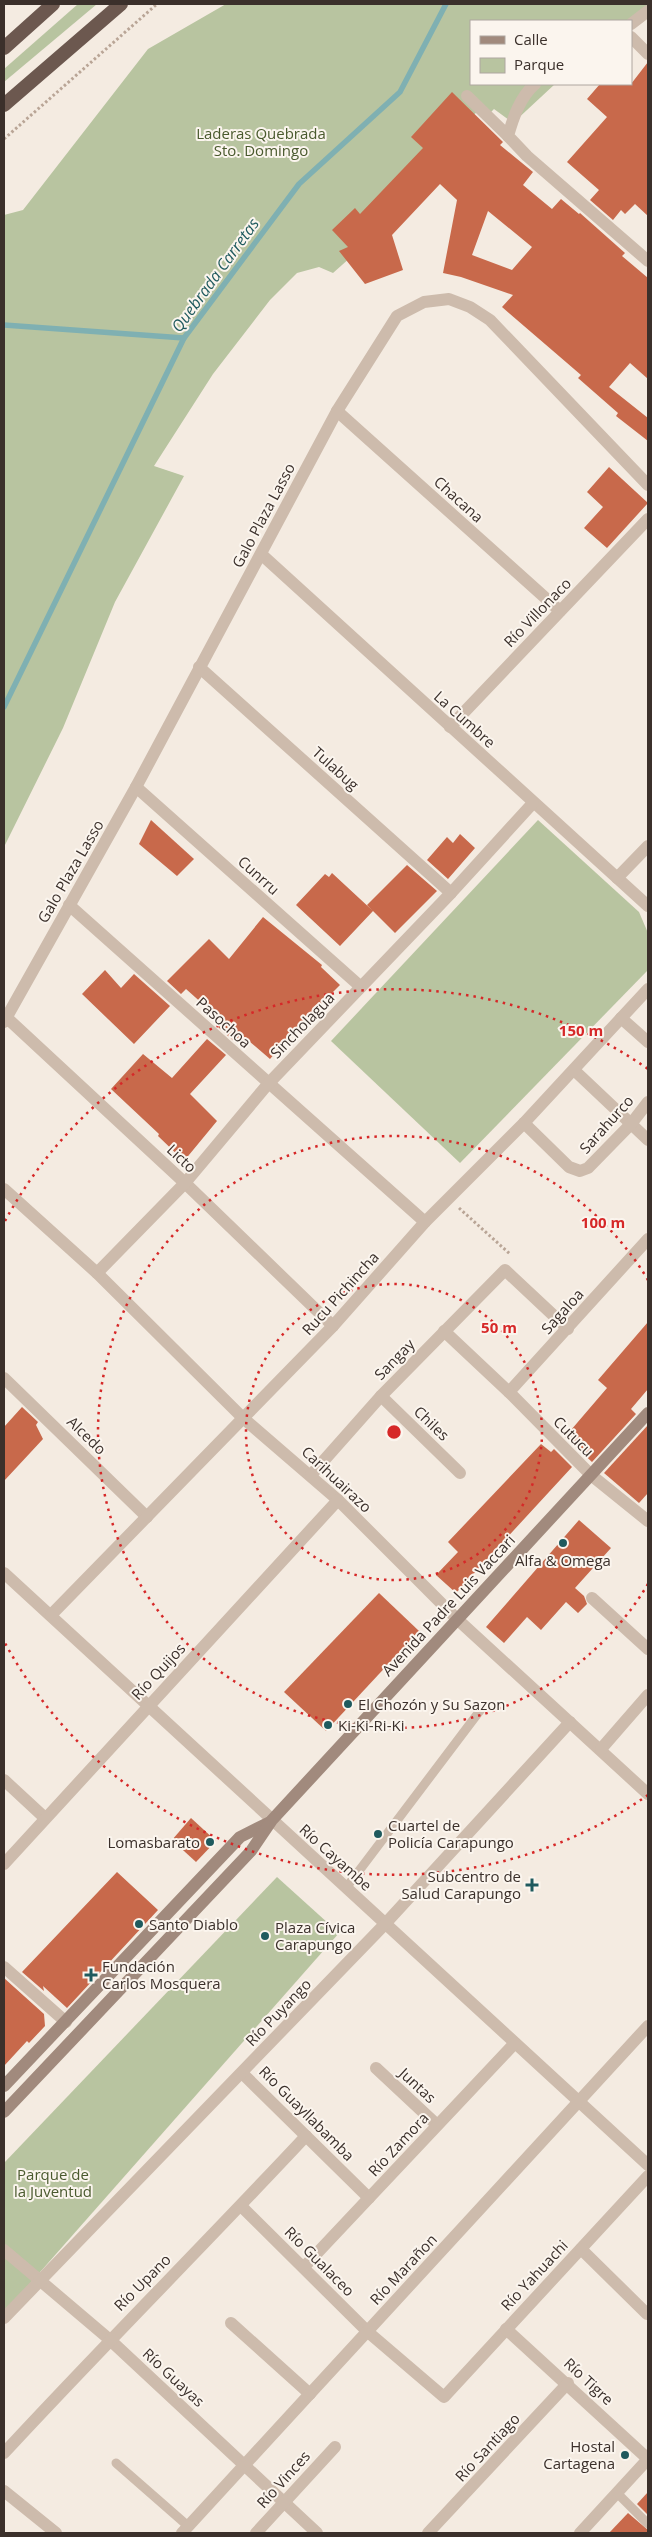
<svg xmlns="http://www.w3.org/2000/svg" width="652" height="2537" font-family="'Open Sans',sans-serif">
	<rect width="100%" height="100%" fill="#f4ebe1"/>
	<g fill="#b8c4a0">
		<path d="M78 4H97L4 82V69Z"/>
		<path d="M226 4H648V17L631 21H471V84H555L513 123 494 109 485 118 477 112 425 156 441 177 333 273 319 267 297 273 270 300 213 374 154 466 184 476 115 602 63 728 4 847V215L23 210 148 49Z"/>
		<path d="M538 820 639 912 648 933V970L460 1163 331 1041Z"/>
		<path d="M277 1877 339 1933 4 2313V2163Z"/>
	</g>
	<g fill="none" stroke-linecap="round" stroke-linejoin="round">
		<g stroke="#7fb0b2" stroke-width="5.5">
			<path d="M4 325 184 338"/>
			<path d="M4 707 184 338 299 184 400 92 446 4"/>
		</g>
	</g>
	<g fill="#c8694b" fill-rule="evenodd">
		<path d="M648 62V216L635 204 625 214 621 210 613 220 590 200 599 190 567 162 607 117 587 99 600 84H631Z"/>
		<path d="M452 92 503 142 500 145 533 172 523 185 552 209 561 199 579 214 580 213 625 253 622 256 648 278V379L630 363 609 387 648 418V441L616 416 618 413 578 378 581 375 502 307 513 295 461 277 443 273 457 200 440 184 392 235 403 270 365 284 339 251 348 247 332 230 355 208 360 214 423 148 411 137ZM488 211 532 247 512 270 472 255Z"/>
		<path d="M609 467 648 503 607 548 584 528 603 507 587 492Z"/>
		<path d="M151 820 194 859 177 876 139 844Z"/>
		<path d="M460 834 475 848 448 879 427 860 447 837 453 843Z"/>
		<path d="M407 865 437 891 395 933 373 911 340 946 296 905 325 874 329 877 332 873 373 911 367 905Z"/>
		<path d="M263 917 322 965 321 967 340 985 292 1033 270 1059 243 1036 236 1043 218 1027 223 1022 186 989 181 994 167 981 209 939 229 959Z"/>
		<path d="M105 970 121 988 134 974 170 1006 134 1044 82 994Z"/>
		<path d="M207 1039 226 1055 190 1094 217 1121 184 1161 158 1136 159 1134 111 1089 143 1054 172 1078Z"/>
		<path d="M648 1322V1389L631 1409 636 1414 592 1462 565 1437 607 1388 598 1380Z"/>
		<path d="M22 1407 38 1422 36 1425 43 1439 4 1481V1427Z"/>
		<path d="M648 1425V1493L639 1503 604 1473Z"/>
		<path d="M541 1444 551 1452 554 1449 572 1467 456 1593 436 1575 458 1552 448 1542Z"/>
		<path d="M579 1520 611 1548 575 1588 584 1596 587 1604 578 1613 566 1602 541 1630 527 1617 504 1643 486 1627Z"/>
		<path d="M379 1593 419 1631 326 1731 284 1692Z"/>
		<path d="M191 1818 216 1841 196 1862 172 1840Z"/>
		<path d="M117 1872 158 1910 67 2008 43 1986 44 1991 22 1972Z"/>
		<path d="M4 1978 44 2014 45 2026 29 2043 27 2041 4 2066Z"/>
		<path d="M648 2492V2515L637 2504Z"/>
		<path d="M628 2513 648 2530V2533H609Z"/>
	</g>
	<g fill="none" stroke-linecap="round" stroke-linejoin="round">
		<g stroke="#b9a596" stroke-width="3" stroke-dasharray="2.5 2.5" stroke-linecap="butt">
			<path d="M4 139 157 4"/>
			<path d="M459 1208 510 1254"/>
		</g>
		<g stroke="#cdbbac" stroke-width="9">
			<path d="M346 1888 482 1708"/>
			<path d="M116 2463 188 2526"/>
			<path d="M617 2493 648 2524"/>
		</g>
		<g stroke="#cdbbac" stroke-width="12">
			<path d="M631 24 648 11"/>
			<path d="M631 37 648 54"/>
			<path d="M535 84C520 97 513 118 508 136L527 156 648 261"/>
			<path d="M467 96 508 136"/>
			<path d="M337 411 560 611"/>
			<path d="M261 554 648 906"/>
			<path d="M199 667 451 893"/>
			<path d="M450 727 648 519"/>
			<path d="M136 787 361 987"/>
			<path d="M617 878 648 846"/>
			<path d="M69 905 425 1222"/>
			<path d="M6 1017 185 1183 333 1326"/>
			<path d="M621 1018 648 1042"/>
			<path d="M574 1070 648 1140"/>
			<path d="M524 1123 569 1167 580 1171 588 1168 631 1124 648 1102"/>
			<path d="M4 1189 97 1273 243 1418 338 1500 457 1619 648 1794"/>
			<path d="M648 1239 509 1392 591 1475 648 1521"/>
			<path d="M97 1273 185 1183 268 1084 451 893 533 803"/>
			<path d="M444 1331 509 1392"/>
			<path d="M4 1378 147 1517"/>
			<path d="M381 1396 460 1473"/>
			<path d="M311 1475 381 1396 505 1270 568 1329"/>
			<path d="M4 1573 648 2165"/>
			<path d="M592 1598 648 1649"/>
			<path d="M51 1615 333 1326 425 1222 524 1123 648 989"/>
			<path d="M601 1749 648 1695"/>
			<path d="M4 1780 45 1818"/>
			<path d="M4 1864 338 1500"/>
			<path d="M4 1967 66 2022"/>
			<path d="M376 2068 437 2125"/>
			<path d="M242 2073 369 2198"/>
			<path d="M241 2206 368 2332 444 2397 648 2176"/>
			<path d="M581 2249 647 2314"/>
			<path d="M4 2250 109 2339 317 2533"/>
			<path d="M304 2267 515 2043"/>
			<path d="M4 2318 385 1924 570 1722"/>
			<path d="M231 2323 310 2394"/>
			<path d="M506 2329 648 2459"/>
			<path d="M4 2453C103 2346 206 2243 306 2136"/>
			<path d="M4 2491 56 2533"/>
			<path d="M182 2533 648 2026"/>
			<path d="M256 2533 335 2447"/>
			<path d="M428 2533 568 2383"/>
			<path d="M580 2533 648 2459"/>
		</g>
		<path stroke="#cdbbac" stroke-width="12" d="M4 1022 136 787 337 411 397 316 424 302 449 299 470 307 490 320 648 485"/>
		<g stroke="#a18a7d" stroke-width="12">
			<path d="M4 2086 240 1837 270 1822"/>
			<path d="M4 2112 251 1851 272 1820 648 1413"/>
		</g>
		<g stroke="#6c584f" stroke-width="14">
			<path d="M4 48 53 4"/>
			<path d="M4 105 121 4"/>
		</g>
	</g>
	<g fill="none" stroke="#d62828" stroke-width="2.5" stroke-dasharray="2.5 5">
		<circle cx="394" cy="1432" r="148"/>
		<path d="M648 1584A296 296 0 1 1 648 1280"/>
		<path d="M648 1795A443 443 0 0 1 5 1643M5 1221A443 443 0 0 1 648 1069"/>
	</g>
	<g fill="#1f5a5e" stroke="#fbf5ee" stroke-width="2">
		<circle cx="563" cy="1543" r="5"/>
		<circle cx="348" cy="1704" r="5"/>
		<circle cx="328" cy="1725" r="5"/>
		<circle cx="378" cy="1834" r="5"/>
		<circle cx="210" cy="1842" r="5"/>
		<path d="M529.5 1877.5h5v5h5v5h-5v5h-5v-5h-5v-5h5z"/>
		<circle cx="139" cy="1924" r="5"/>
		<circle cx="265" cy="1936" r="5"/>
		<path d="M88.5 1967.5h5v5h5v5h-5v5h-5v-5h-5v-5h5z"/>
		<circle cx="625" cy="2455" r="5"/>
	</g>
	<g text-anchor="middle" dominant-baseline="central" stroke-width="4" stroke-linejoin="round" paint-order="stroke">
		<g font-size="15" fill="#4a5a2e" stroke="#fbf5ee">
			<text x="261" y="133">Laderas Quebrada<tspan x="261" dy="17">Sto. Domingo</tspan></text>
			<text x="53" y="2174">Parque de<tspan x="53" dy="17">la Juventud</tspan></text>
		</g>
		<g font-size="15" fill="#3b302b" stroke="#fbf5ee">
			<text transform="translate(459 499) rotate(42)">Chacana</text>
			<text transform="translate(263 515) rotate(-62)">Galo Plaza Lasso</text>
			<text transform="translate(537 612) rotate(-46)">Río Villonaco</text>
			<text transform="translate(465 719) rotate(42)">La Cumbre</text>
			<text transform="translate(336 768) rotate(42)">Tulabug</text>
			<text transform="translate(70 871) rotate(-60)">Galo Plaza Lasso</text>
			<text transform="translate(259 875) rotate(42)">Cunrru</text>
			<text transform="translate(224 1022) rotate(42)">Pasochoa</text>
			<text transform="translate(302 1025) rotate(-46)">Sincholagua</text>
			<text transform="translate(606 1124) rotate(-48)">Sarahurco</text>
			<text transform="translate(182 1158) rotate(43)">Licto</text>
			<text transform="translate(340 1293) rotate(-48)">Rucu Pichincha</text>
			<text transform="translate(562 1311) rotate(-48)">Sagaloa</text>
			<text transform="translate(394 1359) rotate(-46)">Sangay</text>
			<text transform="translate(432 1423) rotate(44)">Chiles</text>
			<text transform="translate(87 1435) rotate(44)">Alcedo</text>
			<text transform="translate(574 1436) rotate(45)">Cutucu</text>
			<text transform="translate(337 1479) rotate(43)">Carihuairazo</text>
			<text transform="translate(448 1605) rotate(-47)">Avenida Padre Luis Vaccari</text>
			<text transform="translate(158 1671) rotate(-47)">Río Quijos</text>
			<text transform="translate(336 1857) rotate(42)">Río Cayambe</text>
			<text transform="translate(278 2012) rotate(-46)">Río Puyango</text>
			<text transform="translate(418 2085) rotate(43)">Juntas</text>
			<text transform="translate(307 2113) rotate(45)">Río Guayllabamba</text>
			<text transform="translate(398 2144) rotate(-47)">Río Zamora</text>
			<text transform="translate(320 2261) rotate(45)">Río Gualaceo</text>
			<text transform="translate(403 2269) rotate(-47)">Río Marañon</text>
			<text transform="translate(534 2275) rotate(-47)">Río Yahuachi</text>
			<text transform="translate(142 2282) rotate(-45)">Río Upano</text>
			<text transform="translate(174 2377) rotate(43)">Río Guayas</text>
			<text transform="translate(589 2381) rotate(43)">Río Tigre</text>
			<text transform="translate(487 2447) rotate(-47)">Río Santiago</text>
			<text transform="translate(283 2479) rotate(-48)">Río Vinces</text>
		</g>
		<g font-size="15" fill="#3b302b" stroke="#fbf5ee" text-anchor="start">
			<text x="563" y="1560" text-anchor="middle">Alfa &amp; Omega</text>
			<text x="358" y="1704">El Chozón y Su Sazon</text>
			<text x="338" y="1725">Ki-Ki-Ri-Ki</text>
			<text x="388" y="1825">Cuartel de<tspan x="388" dy="17">Policía Carapungo</tspan></text>
			<text x="200" y="1842" text-anchor="end">Lomasbarato</text>
			<text x="521" y="1876" text-anchor="end">Subcentro de<tspan x="521" dy="17">Salud Carapungo</tspan></text>
			<text x="149" y="1924">Santo Diablo</text>
			<text x="275" y="1927">Plaza Cívica<tspan x="275" dy="17">Carapungo</tspan></text>
			<text x="102" y="1966">Fundación<tspan x="102" dy="17">Carlos Mosquera</tspan></text>
			<text x="615" y="2446" text-anchor="end">Hostal<tspan x="615" dy="17">Cartagena</tspan></text>
		</g>
		<g font-size="16" font-style="italic" fill="#1f5a5e" stroke="#fbf5ee">
			<text transform="translate(215 275) rotate(-54)">Quebrada Carretas</text>
		</g>
	</g>
	<circle cx="394" cy="1432" r="8" fill="#d62828" stroke="#fbf5ee" stroke-width="2.5"/>
	<g font-size="15" text-anchor="middle" font-weight="bold" fill="#d62828" stroke="#fbf5ee" stroke-width="4" stroke-linejoin="round" paint-order="stroke">
		<text x="581" y="1036">150 m</text>
		<text x="603" y="1228">100 m</text>
		<text x="499" y="1333">50 m</text>
	</g>
	<rect width="652" height="2537" fill="none" stroke="#3b302b" stroke-width="10"/>
	<rect x="470" y="20" width="162" height="65" fill="#fbf5ee" stroke="#aea6a0"/>
	<rect x="480" y="36" width="25" height="8" fill="#a18a7d" stroke="#aea6a0"/>
	<text x="514" y="45" font-size="15" fill="#3b302b">Calle</text>
	<rect x="480" y="58" width="25" height="15" fill="#b8c4a0" stroke="#aea6a0"/>
	<text x="514" y="70" font-size="15" fill="#3b302b">Parque</text>
</svg>
